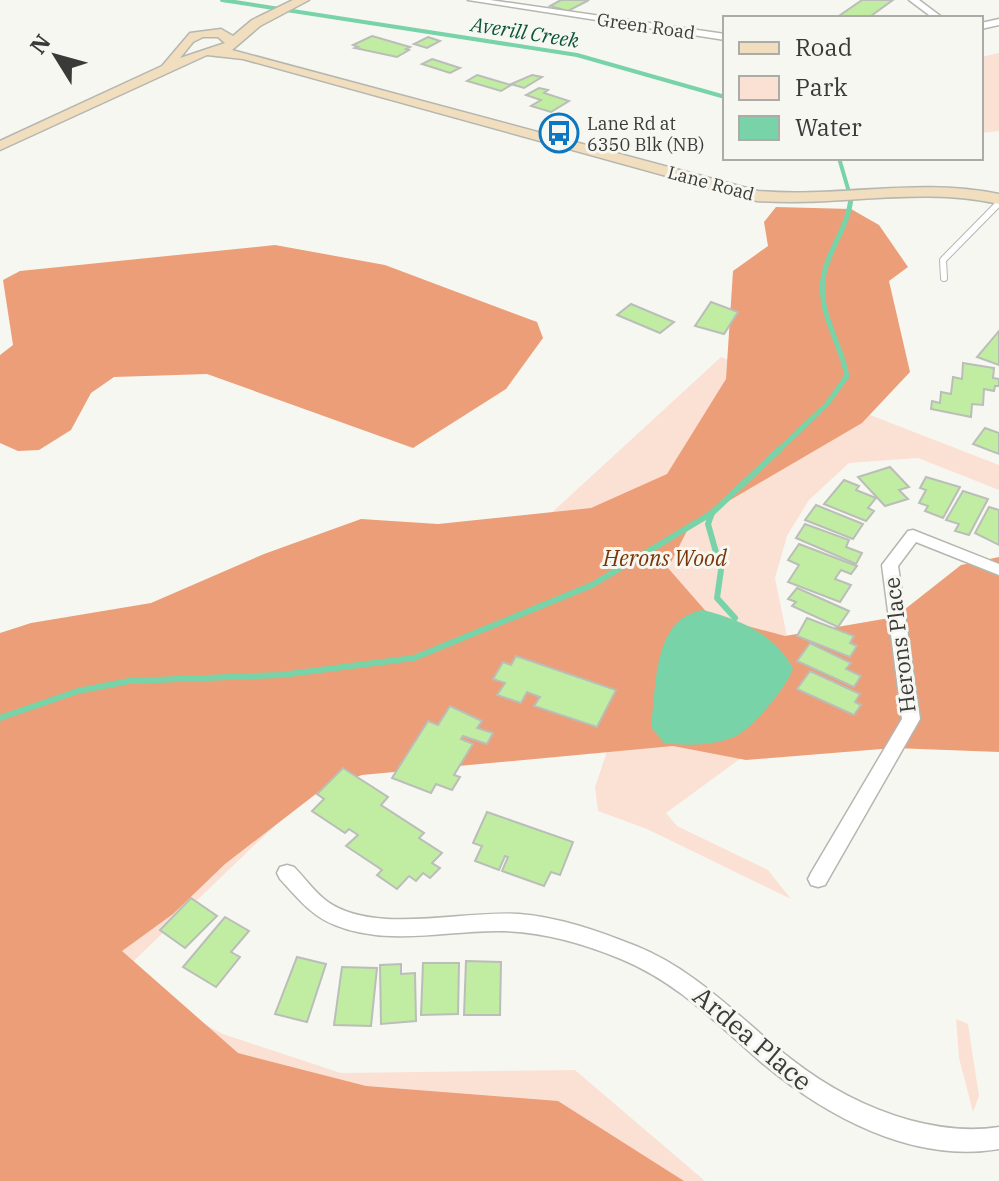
<svg xmlns="http://www.w3.org/2000/svg" width="999" height="1181" font-family="'IBM Plex Serif',serif">
	<rect width="100%" height="100%" fill="#f7f7f2"/>
	<g fill="#fbe1d4">
		<path d="M999 53V131L981 133V57Z"/>
		<path d="M721 357 999 465V490L918 458 849 463 809 500 787 536 775 578 792 661 770 737 666 813 677 826 768 870 791 899 647 829 598 811 595 787 628 689 383 722 117 977 223 1034 341 1073 575 1070 705 1181H0V1020Z"/>
		<path d="M956 1019 968 1024 979 1096 973 1112 959 1058Z"/>
	</g>
	<g fill="#ec9e78">
		<path d="M776 207 851 209 879 225 908 267 889 281 910 372 862 423 691 523 668 568 710 616 785 636 895 617 961 565 999 557V752L894 748 746 760 673 746 362 775 321 790 225 864 173 914 122 951 238 1053 366 1086 558 1101 684 1181H0V633L31 623 151 603 264 554 361 519 438 524 591 508 667 474 726 379 733 271 768 246 764 222Z"/>
		<path d="M275 245 385 265 537 322 543 338 506 389 413 448 207 374 114 377 91 393 71 430 39 450 18 451 0 443V355L13 345 3 280 20 271Z"/>
	</g>
	<path fill="#79d3a8" d="M703 610C741 620 773 633 793 668 788 686 755 725 738 735 718 746 685 746 664 743L651 727C657 685 652 619 703 610Z"/>
	<g fill="none" stroke-linecap="round" stroke-linejoin="round">
		<g stroke="#79d3a8" stroke-width="4">
			<path d="M222 0 577 55 725 97"/>
			<path d="M839 158 851 199"/>
		</g>
		<path stroke="#79d3a8" stroke-width="5" d="M778 451 827 404 847 376C841 343 818 313 823 279 827 250 849 227 851 197"/>
		<g stroke="#79d3a8" stroke-width="6">
			<path d="M712 513 708 524 721 570 717 598 735 618"/>
			<path d="M0 718 78 691 129 681 281 675 414 658 592 585 712 513 780 449"/>
		</g>
	</g>
	<g fill="#c1eda3" stroke="#babdb8" stroke-width="2">
		<path d="M561 0H589L568 11 550 6Z"/>
		<path d="M862 0H893L868 18H836Z"/>
		<path d="M372 36 410 47 406 49 409 50 397 57 355 48 358 47 353 45Z"/>
		<path d="M428 37 440 41 427 48 414 44Z"/>
		<path d="M432 59 460 68 450 73 422 64Z"/>
		<path d="M477 75 511 85 501 91 467 81Z"/>
		<path d="M532 75 542 77 524 88 511 84Z"/>
		<path d="M539 88 548 90 544 93 569 101 551 112 531 106 541 100 526 95Z"/>
		<path d="M711 302 738 312 724 334 695 326Z"/>
		<path d="M631 304 674 322 660 333 617 315Z"/>
		<path d="M999 331V365L977 357Z"/>
		<path d="M963 363 994 368 993 378 999 379V386H995L994 391 984 389 983 405 972 404 971 417 931 409 932 401 940 403 941 392 951 394 953 377 962 379Z"/>
		<path d="M985 428 999 433V454L973 444Z"/>
		<path d="M890 467 909 487 899 490 908 499 885 506 858 477Z"/>
		<path d="M926 477 960 487 943 518 925 511 928 506 919 503 926 490 920 488Z"/>
		<path d="M844 480 859 486 856 490 876 498 868 508 874 511 866 521 824 504Z"/>
		<path d="M963 491 988 499 969 535 955 531 959 524 946 520Z"/>
		<path d="M816 505 863 524 853 539 805 520Z"/>
		<path d="M989 507 999 510V545L975 533Z"/>
		<path d="M805 524 849 540 846 547 862 553 856 564 796 538Z"/>
		<path d="M799 544 857 566 851 574 841 570 835 579 851 585 840 602 788 582 799 565 788 560Z"/>
		<path d="M797 588 849 611 838 627 792 606 796 602 788 599Z"/>
		<path d="M807 618 854 636 850 643 857 646 850 657 797 636Z"/>
		<path d="M810 643 851 663 846 669 861 676 854 687 797 661Z"/>
		<path d="M516 656 616 690 597 727 534 706 540 697 527 692 521 703 497 695 505 683 493 679 503 662 511 665Z"/>
		<path d="M810 671 860 694 855 702 861 705 854 715 797 689Z"/>
		<path d="M450 706 482 721 477 728 493 733 487 744 463 736 461 739 473 744 454 775 460 777 452 790 436 784 431 793 392 778 428 721 438 725Z"/>
		<path d="M343 768 388 797 381 805 424 833 419 838 442 853 432 863 440 868 430 878 423 873 416 881 409 876 397 889 377 875 382 870 346 846 358 835 349 829 345 833 312 811 324 799 317 794Z"/>
		<path d="M487 812 573 842 560 875 551 872 544 886 502 871 508 857 505 856 499 870 475 861 482 846 473 843Z"/>
		<path d="M191 898 217 916 185 948 160 930Z"/>
		<path d="M225 917 249 931 231 952 240 957 216 987 183 967Z"/>
		<path d="M297 957 326 964 307 1022 275 1014Z"/>
		<path d="M466 961 501 962 500 1015H464Z"/>
		<path d="M423 963H459L458 1014 421 1015Z"/>
		<path d="M401 964V974L415 973 416 1021 381 1024 380 965Z"/>
		<path d="M342 967 377 968 371 1026 334 1025Z"/>
	</g>
	<g fill="none" stroke-linecap="round" stroke-linejoin="round">
		<g stroke="#b6b6b1" stroke-width="8">
			<path id="lane" d="M944 278 943 260 999 203"/>
		</g>
		<g stroke="#b6b6b1" stroke-width="3">
			<g id="street">
				<path d="M468 0H490L725 34V40Z"/>
				<path d="M909 0H919L943 18H933Z"/>
				<path d="M999 19V25L981 29V23Z"/>
				<path d="M913 530 999 564V575L916 542 898 566 920 719 825 885 818 887 811 885 808 879 811 873 902 719 882 565 908 531Z"/>
				<path d="M287 865 294 867C305 878 315 893 328 902 376 935 463 910 519 914 559 917 598 931 636 946 698 971 740 1019 791 1059 827 1087 866 1108 909 1120 939 1128 968 1132 999 1127V1149C913 1164 825 1116 761 1062 716 1023 677 982 621 959 582 943 540 931 497 931 445 931 386 946 335 925 311 916 297 897 280 879L277 873 280 867Z"/>
			</g>
		</g>
		<g stroke="#b6b6b1" stroke-width="3">
			<path id="secondary" d="M293 0H309L260 26 232 50 758 191C839 198 918 177 999 194V204C918 186 839 207 757 201L243 59 207 55 0 150V141L162 66 190 33 221 29 233 36 252 20ZM203 37H218L225 43 180 58 193 42Z"/>
		</g>
		<use href="#lane" stroke="#fff" stroke-width="6"/>
		<use href="#street" fill="#fff" fill-rule="evenodd"/>
		<use href="#secondary" fill="#f0debe" fill-rule="evenodd"/>
	</g>
	<defs>
		<g id="bus-ring" transform="scale(2)"><circle r="9.5" fill="#f7f7f2" stroke="#0d77c2" stroke-width="1.5"/><path d="M-5-6H5V4H4V6H2V4H-2V6H-4V4H-5ZM-3.5-4V0h7V-4ZM-3.5 1.2v1.5H-2V1.2ZM2 1.2v1.5H3.5V1.2Z" fill="#0d77c2"/></g>
	</defs>
	<g fill-rule="evenodd">
		<use href="#bus-ring" x="559" y="133"/>
	</g>
	<g text-anchor="middle" dominant-baseline="central" stroke-width="6" stroke-linejoin="round" paint-order="stroke">
		<g font-size="18" fill="#3a3a38" stroke="#f7f7f2">
			<text transform="translate(646 26) rotate(8)">Green Road</text>
			<text transform="translate(711 183) rotate(15)">Lane Road</text>
		</g>
		<g font-size="18" fill="#3a3a38" stroke="#f7f7f2" text-anchor="start">
			<text x="587" y="123">Lane Rd at<tspan x="587" dy="21">6350 Blk (NB)</tspan></text>
		</g>
		<g font-size="20" font-style="italic" fill="#0c5439" stroke="#f7f7f2">
			<text transform="translate(525 32) rotate(9)">Averill Creek</text>
		</g>
		<g font-size="22" font-style="italic" fill="#7a3507" stroke="#f7f7f2">
			<text x="665" y="557">Herons Wood</text>
		</g>
		<g font-size="22" fill="#3a3a38" stroke="#f7f7f2">
			<text transform="translate(899 645) rotate(-97)">Herons Place</text>
		</g>
		<g font-size="26" fill="#3a3a38" stroke="#f7f7f2">
			<text transform="translate(753 1038) rotate(40)">Ardea Place</text>
		</g>
	</g>
	<rect x="723" y="16" width="260" height="144" fill="#f7f7f2" stroke="#ababa8" stroke-width="2"/>
	<rect x="739" y="42" width="40" height="12" fill="#f0debe" stroke="#ababa8" stroke-width="2"/>
	<text x="795" y="56" font-size="24" fill="#3a3a38">Road</text>
	<rect x="739" y="76" width="40" height="24" fill="#fbe1d4" stroke="#ababa8" stroke-width="2"/>
	<text x="795" y="96" font-size="24" fill="#3a3a38">Park</text>
	<rect x="739" y="116" width="40" height="24" fill="#79d3a8" stroke="#ababa8" stroke-width="2"/>
	<text x="795" y="136" font-size="24" fill="#3a3a38">Water</text>
	<g transform="translate(56 56) rotate(307)" stroke="#f7f7f2" stroke-width="6" paint-order="stroke">
	<path d="M0-6L14 30L0 20L-14 30Z" fill="#3a3a38"/>
	<text y="-12" font-size="22" font-weight="bold" text-anchor="middle" fill="#3a3a38">N</text>
	</g>
</svg>
